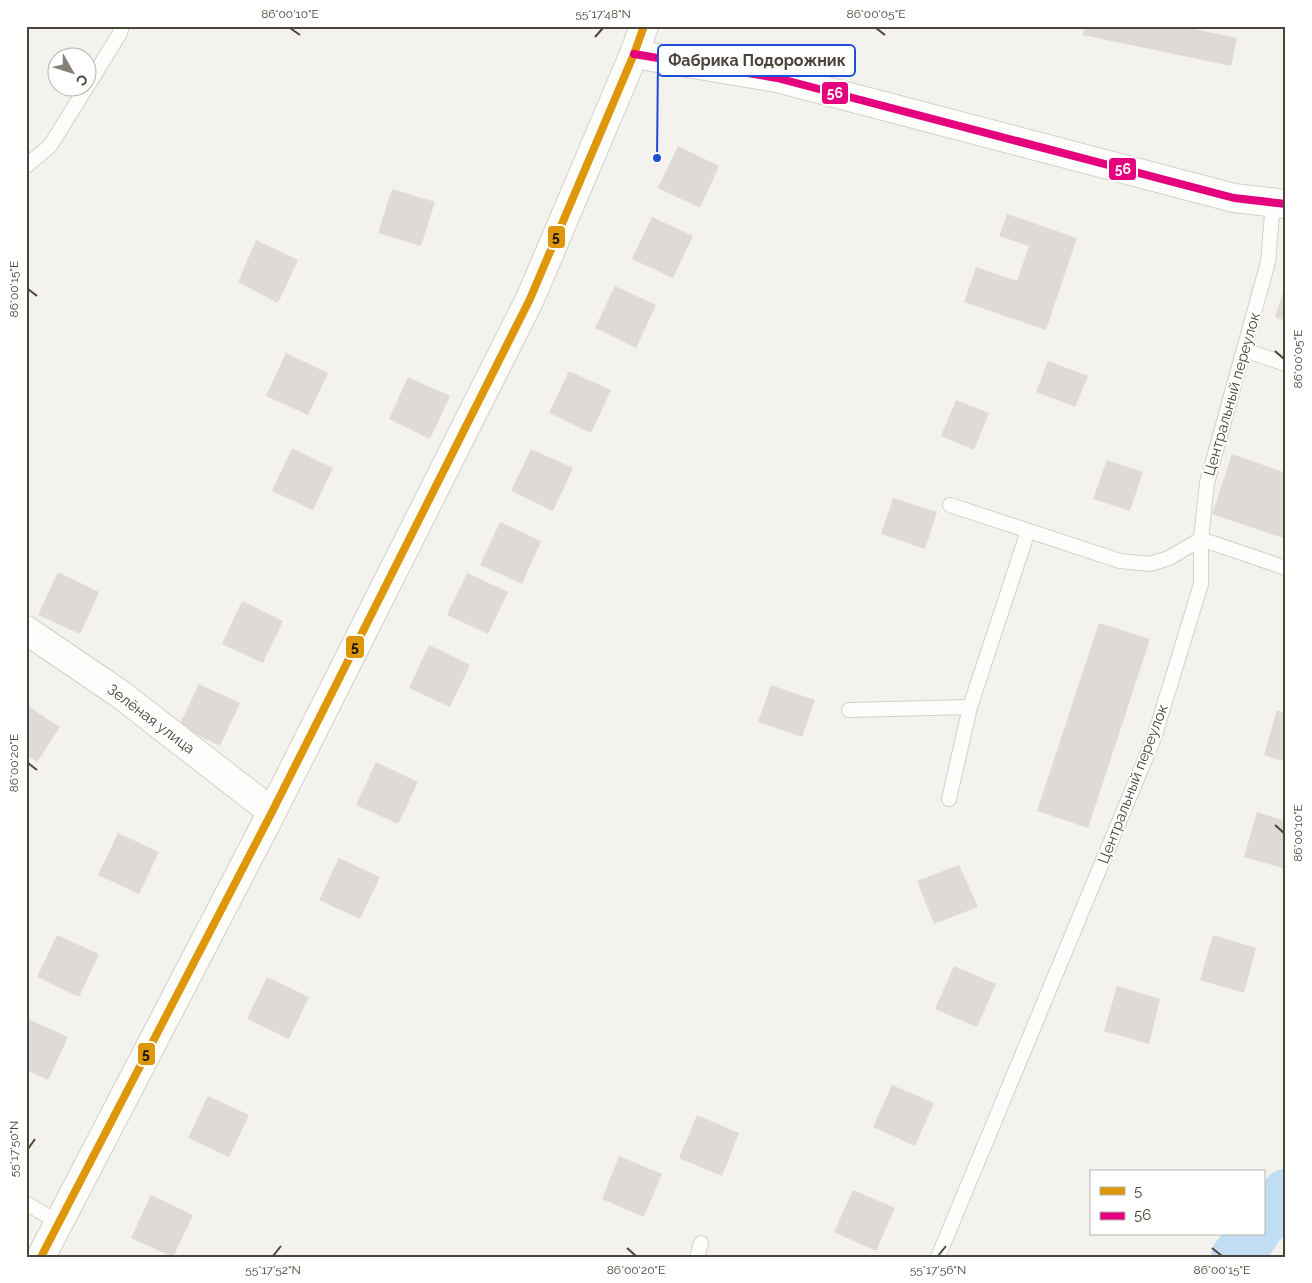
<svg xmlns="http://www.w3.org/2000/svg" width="1312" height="1283" font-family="Raleway,sans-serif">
	<rect width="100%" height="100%" fill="#f4f2ee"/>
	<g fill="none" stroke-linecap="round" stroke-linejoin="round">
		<g stroke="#c0ddf1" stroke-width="50">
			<path d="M1263 1222 1286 1194"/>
			<path d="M1236 1257 1254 1234"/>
		</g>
	</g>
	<g fill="#dedbd6">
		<path d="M1084 26H1180L1237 38 1231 66 1083 35Z"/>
		<path d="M678 146 719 166 700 208 658 188Z"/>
		<path d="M392 189 435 202 421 246 378 233Z"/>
		<path d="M1007 214 1077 238 1046 330 964 302 976 267 1017 281 1029 246 999 236Z"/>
		<path d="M652 217 693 236 673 278 632 259Z"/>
		<path d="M256 240 298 260 278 303 238 282Z"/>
		<path d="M615 286 656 305 636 348 595 328Z"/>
		<path d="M1285 286H1286V321L1275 317Z"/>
		<path d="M286 353 328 373 308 415 266 396Z"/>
		<path d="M1048 361 1088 376 1075 407 1036 392Z"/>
		<path d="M569 371 611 390 591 433 549 413Z"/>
		<path d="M408 377 450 396 430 439 389 419Z"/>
		<path d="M956 400 989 413 974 450 941 436Z"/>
		<path d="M292 448 333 468 313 510 272 491Z"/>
		<path d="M531 449 573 468 553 511 511 491Z"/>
		<path d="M1232 454 1286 473V539L1212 514Z"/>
		<path d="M1107 460 1143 472 1130 511 1093 499Z"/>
		<path d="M893 498 937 512 925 549 881 534Z"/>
		<path d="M500 522 541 541 522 584 480 565Z"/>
		<path d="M58 572 99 592 80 634 38 615Z"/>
		<path d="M467 573 508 592 488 634 447 615Z"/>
		<path d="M242 601 283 621 263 663 222 644Z"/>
		<path d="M1099 623 1150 639 1088 828 1037 811Z"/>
		<path d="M429 645 470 665 450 707 409 688Z"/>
		<path d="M199 684 240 703 220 746 179 726Z"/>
		<path d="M771 685 815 700 802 737 758 722Z"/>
		<path d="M26 705 60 727 37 762 26 755Z"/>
		<path d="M1277 710 1286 713V762L1264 755Z"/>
		<path d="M376 762 418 782 398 824 356 805Z"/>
		<path d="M1257 812 1286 821V869L1244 857Z"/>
		<path d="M118 833 159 852 139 894 98 875Z"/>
		<path d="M339 858 380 877 360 919 319 900Z"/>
		<path d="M959 865 978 907 934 924 917 881Z"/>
		<path d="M57 935 99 954 79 997 37 977Z"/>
		<path d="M1213 935 1256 948 1244 993 1200 980Z"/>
		<path d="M954 966 996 984 977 1027 935 1009Z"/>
		<path d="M267 977 309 997 289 1039 247 1019Z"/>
		<path d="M1117 986 1160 999 1149 1044 1104 1031Z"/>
		<path d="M26 1018 68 1037 48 1080 26 1070Z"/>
		<path d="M892 1085 934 1103 915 1146 873 1127Z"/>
		<path d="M208 1096 249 1115 229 1157 188 1138Z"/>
		<path d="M697 1115 739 1133 722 1176 679 1158Z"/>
		<path d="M619 1156 662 1174 644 1217 602 1199Z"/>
		<path d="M853 1190 895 1208 876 1251 834 1232Z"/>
		<path d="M151 1195 193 1215 173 1257 131 1238Z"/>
	</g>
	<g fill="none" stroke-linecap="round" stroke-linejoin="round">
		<g stroke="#d2d0cb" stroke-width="16">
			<g id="service">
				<path d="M88 85 120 33 122 26"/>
				<path d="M26 166 50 146 86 88"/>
				<path d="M1244 350 1286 364"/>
				<path d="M950 505 1120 561 1150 564 1169 558 1201 539 1286 568"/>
				<path d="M849 710 970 707 1028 531"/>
				<path d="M949 799 970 707"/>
				<path d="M26 1203 59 1223"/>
				<path d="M697 1257 701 1243"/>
				<path d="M938 1257 1154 738 1201 584V539L1207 483 1268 262 1273 203"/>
			</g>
		</g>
		<g stroke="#d2d0cb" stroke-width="30">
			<g id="minor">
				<path d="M634 54 777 78 1234 198 1286 204"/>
				<path d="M26 630 120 694 272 812"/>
			</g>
		</g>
		<g stroke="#d2d0cb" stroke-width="30">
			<path id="tertiary" d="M41 1257 272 812 530 299 634 54 644 26"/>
		</g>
		<use href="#service" stroke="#fdfdfc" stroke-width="14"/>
		<use href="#minor" stroke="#fdfdfc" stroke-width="28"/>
		<use href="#tertiary" stroke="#fdfdfc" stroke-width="28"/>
		<g stroke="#fff" stroke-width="11">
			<path id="bus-1" d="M41 1257 272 812 530 299 634 54 644 26"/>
		</g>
		<g stroke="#fff" stroke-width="11">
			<path id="bus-2" d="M634 54 777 78 1234 198 1286 204"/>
		</g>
		<use href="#bus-1" stroke="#dd9709" stroke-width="8"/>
		<use href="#bus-2" stroke="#e5007d" stroke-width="8"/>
	</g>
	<path fill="none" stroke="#4b4439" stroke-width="2" d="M290 28 300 35M876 28 885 35M595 37 603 28M28 289 37 296M1275 351 1284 359M28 763 37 770M1275 825 1284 833M28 1149 35 1139M627 1248 636 1256M1212 1248 1222 1256M273 1256 281 1246M938 1256 946 1246"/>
	<g text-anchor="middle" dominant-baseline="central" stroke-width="4" stroke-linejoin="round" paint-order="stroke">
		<g font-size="15" fill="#4b4439" stroke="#fff">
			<text transform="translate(1232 394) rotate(-74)">Центральный переулок</text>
			<text transform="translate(151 719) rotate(37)">Зелёная улица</text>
			<text transform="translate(1133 784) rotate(-69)">Центральный переулок</text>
		</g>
	</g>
	<path fill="none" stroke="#1d4ed8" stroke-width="2" d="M657 158L658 60"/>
	<circle fill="#1d4ed8" stroke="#fff" stroke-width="2" cx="657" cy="158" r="5"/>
	<rect fill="#fff" stroke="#1d4ed8" stroke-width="2" x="658" y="45" width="197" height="31" rx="5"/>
	<g font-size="16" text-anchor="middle" font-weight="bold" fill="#4b4439">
		<text x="757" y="66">Фабрика Подорожник</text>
	</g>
	<g stroke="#fff" stroke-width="2">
		<rect x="821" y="81" width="28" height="24" rx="5" fill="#e5007d"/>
		<rect x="1108" y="157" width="29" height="24" rx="5" fill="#e5007d"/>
		<rect x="547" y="225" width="19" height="24" rx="5" fill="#dd9709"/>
		<rect x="345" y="635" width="20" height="24" rx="5" fill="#dd9709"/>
		<rect x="137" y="1042" width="19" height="24" rx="5" fill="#dd9709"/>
	</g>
	<g font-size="14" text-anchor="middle" font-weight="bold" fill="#fff">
		<text x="835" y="98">56</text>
		<text x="1123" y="174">56</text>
	</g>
	<g font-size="14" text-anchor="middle" font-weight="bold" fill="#111">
		<text x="556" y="242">5</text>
		<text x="355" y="652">5</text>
		<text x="146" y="1059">5</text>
	</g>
	<rect width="1312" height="1283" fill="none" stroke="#ffffff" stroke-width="55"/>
	<rect x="1090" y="1170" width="175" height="65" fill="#ffffff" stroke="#b7b4b0"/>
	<rect x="1100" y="1187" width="25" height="8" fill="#dd9709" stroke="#b7b4b0"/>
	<text x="1134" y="1196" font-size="15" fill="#4b4439">5</text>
	<rect x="1100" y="1212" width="25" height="8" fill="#e5007d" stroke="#b7b4b0"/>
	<text x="1134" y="1220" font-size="15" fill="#4b4439">56</text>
	<g transform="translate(72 72) rotate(129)"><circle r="24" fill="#ffffff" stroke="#b7b4b0"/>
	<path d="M0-4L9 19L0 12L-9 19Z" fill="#868178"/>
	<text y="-8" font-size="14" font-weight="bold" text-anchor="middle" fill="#4b4439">С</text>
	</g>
	<rect x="28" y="28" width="1256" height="1228" fill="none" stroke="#4b4439" stroke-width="2"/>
	<g font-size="12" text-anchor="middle" fill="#4b4439">
		<text x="290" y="18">86°00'10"E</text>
		<text x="603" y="18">55°17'48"N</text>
		<text x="876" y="18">86°00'05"E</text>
		<text transform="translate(14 289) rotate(-90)" y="4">86°00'15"E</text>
		<text transform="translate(1298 359) rotate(-90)" y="4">86°00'05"E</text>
		<text transform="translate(14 763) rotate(-90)" y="4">86°00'20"E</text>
		<text transform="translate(1298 833) rotate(-90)" y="4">86°00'10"E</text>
		<text transform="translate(14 1149) rotate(-90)" y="4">55°17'50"N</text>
		<text x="273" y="1274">55°17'52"N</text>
		<text x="636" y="1274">86°00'20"E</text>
		<text x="938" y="1274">55°17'56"N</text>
		<text x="1222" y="1274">86°00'15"E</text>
	</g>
</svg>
